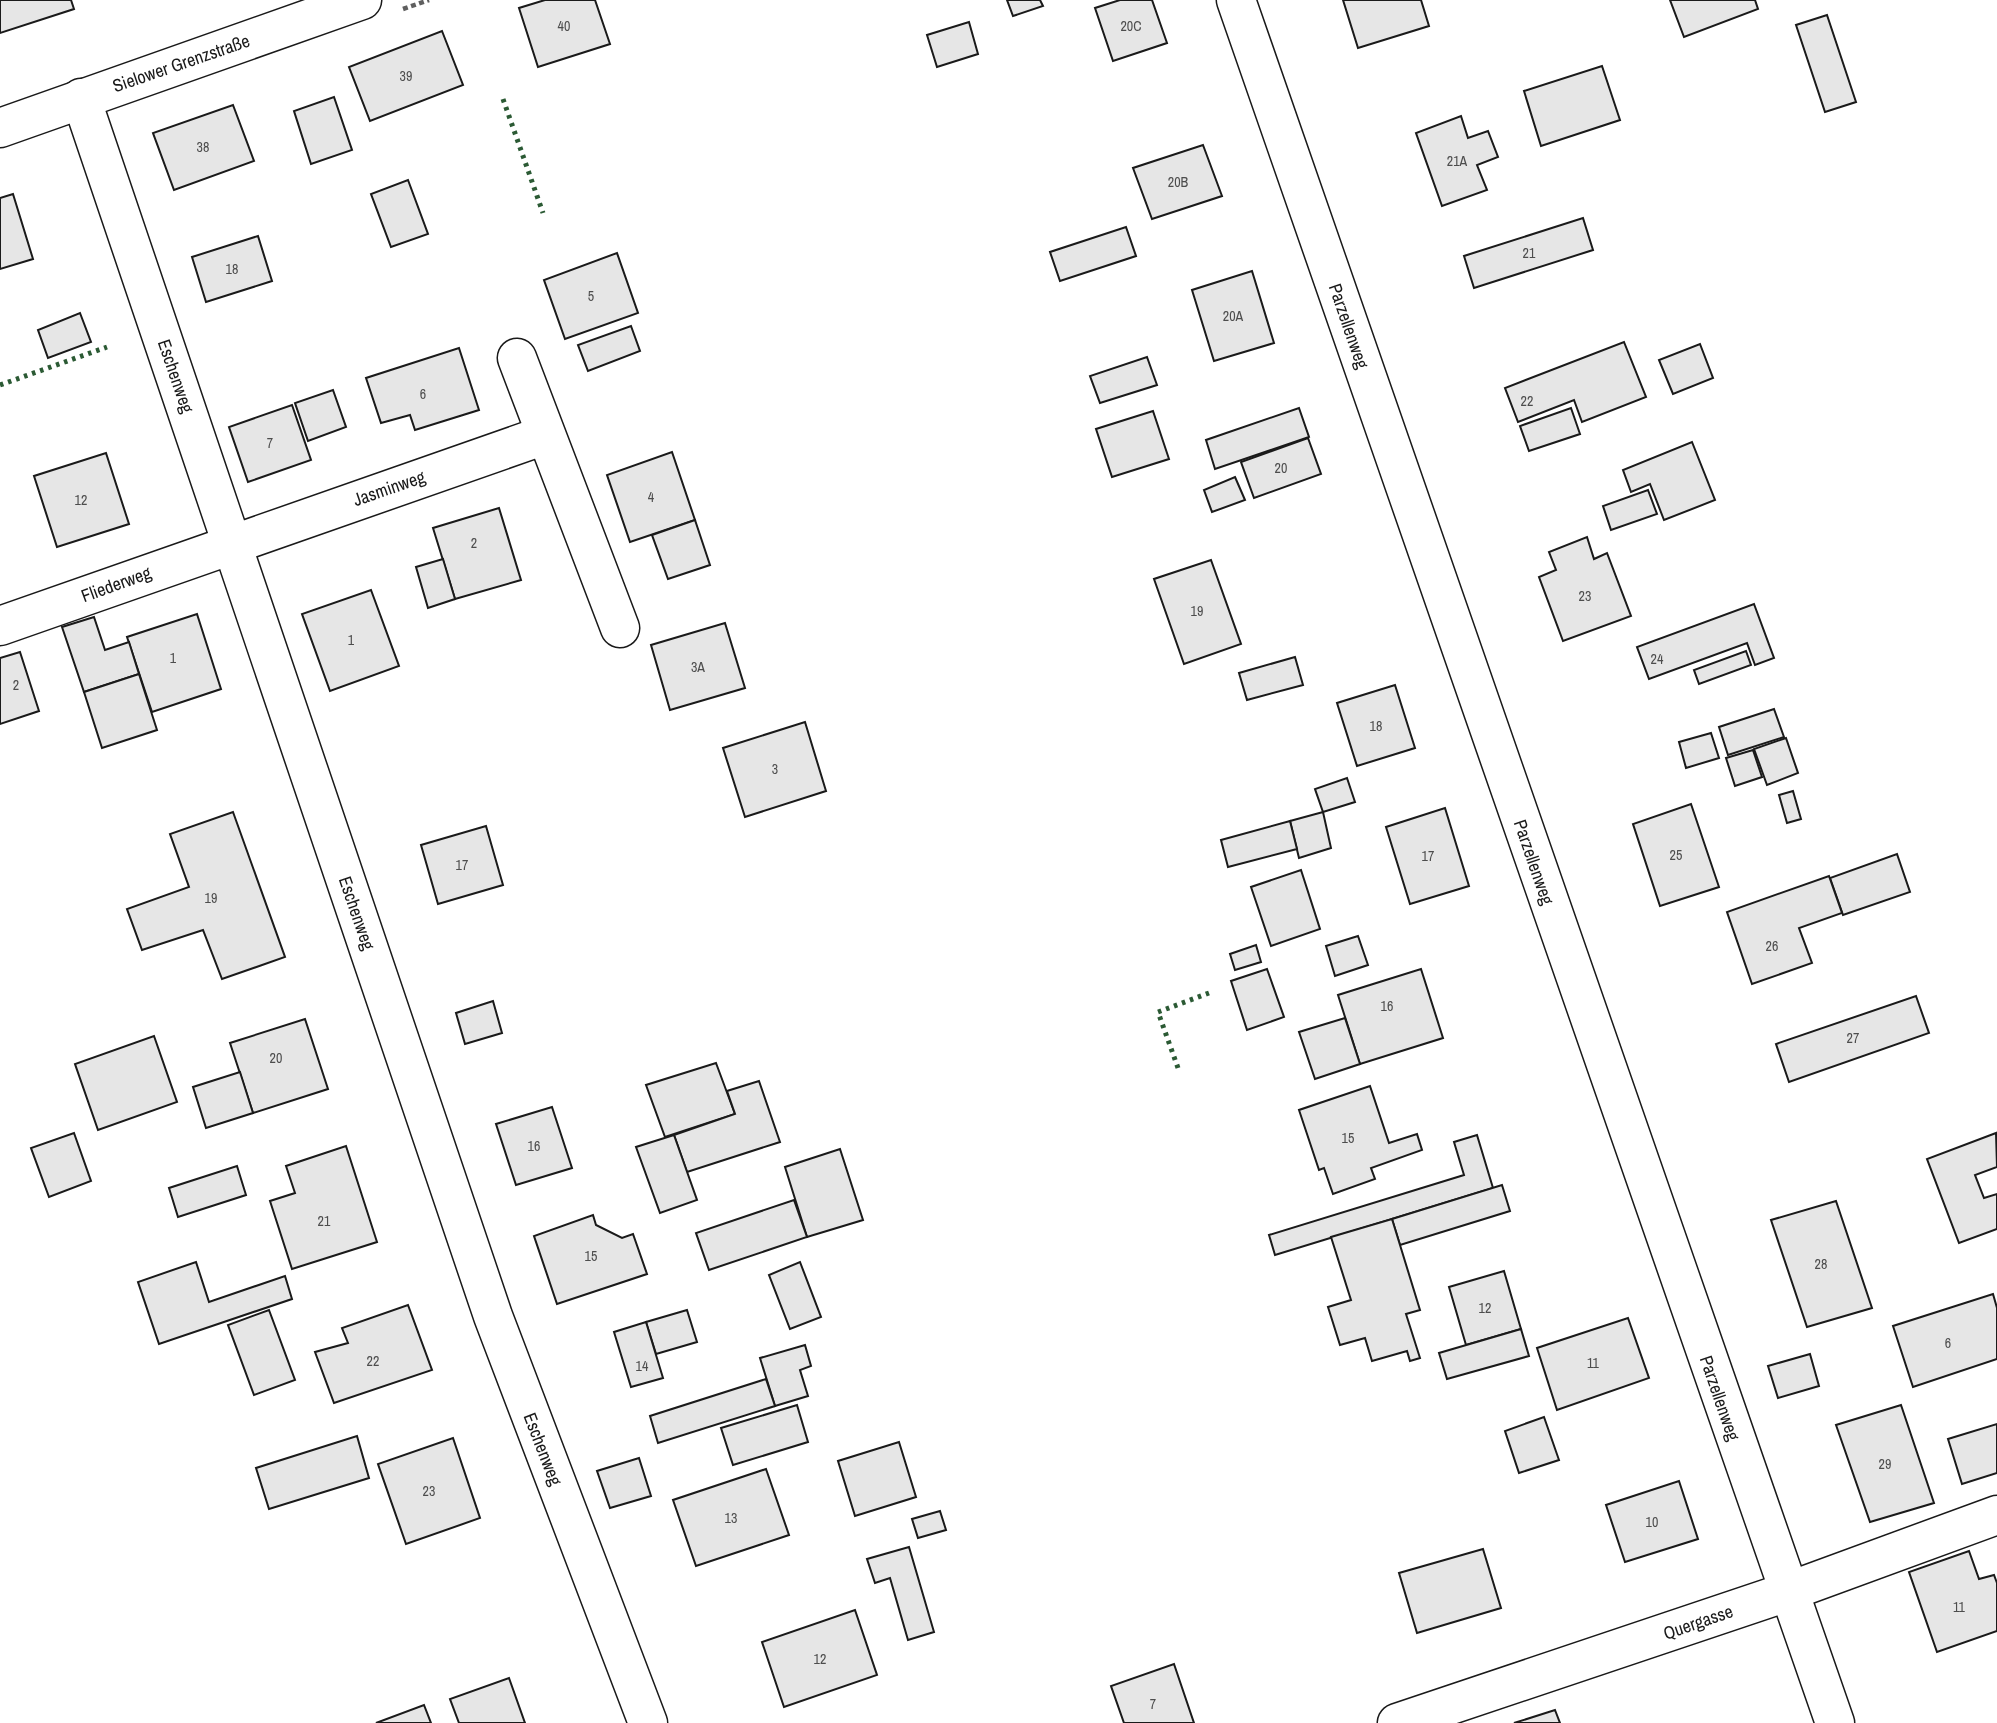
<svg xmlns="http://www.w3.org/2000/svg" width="1997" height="1723" font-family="'Archivo Narrow',sans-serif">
	<rect width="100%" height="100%" fill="#fff"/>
	<g fill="#e6e6e6" stroke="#1a1a1a" stroke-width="2">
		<path d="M0 0H71L74 9 0 33Z"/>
		<path d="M545 0H595L610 44 538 67 519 8Z"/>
		<path d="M1007 0H1040L1043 6 1013 16Z"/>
		<path d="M1120 0H1152L1167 43 1113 61 1095 8Z"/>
		<path d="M1343 0H1421L1429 26 1358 48Z"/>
		<path d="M1670 0H1755L1758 9 1684 37Z"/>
		<path d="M1827 15 1856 102 1825 112 1796 25Z"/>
		<path d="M969 22 978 54 937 67 927 35Z"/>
		<path d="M442 31 463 85 370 121 349 67Z"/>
		<path d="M1602 66 1620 120 1541 146 1524 91Z"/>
		<path d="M334 97 352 150 311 164 294 111Z"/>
		<path d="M233 105 254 161 174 190 153 133Z"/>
		<path d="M1461 116 1468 138 1488 131 1498 157 1477 165 1487 190 1442 206 1416 133Z"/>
		<path d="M1203 145 1222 196 1152 219 1133 168Z"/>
		<path d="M408 180 428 234 391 247 371 194Z"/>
		<path d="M13 194 33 259 0 269V198Z"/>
		<path d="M1583 218 1593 250 1474 288 1464 256Z"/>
		<path d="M1126 227 1136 256 1060 281 1050 252Z"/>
		<path d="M258 236 272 281 206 302 192 257Z"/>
		<path d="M617 253 638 313 565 339 544 280Z"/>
		<path d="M1252 271 1274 343 1214 361 1192 290Z"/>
		<path d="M80 313 91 342 48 358 38 330Z"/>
		<path d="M631 326 640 351 588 371 578 345Z"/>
		<path d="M1624 342 1646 397 1582 422 1574 400 1518 422 1505 388Z"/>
		<path d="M1700 344 1713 378 1673 394 1659 360Z"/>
		<path d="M459 348 479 410 415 430 410 415 381 423 366 378Z"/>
		<path d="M1147 357 1157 385 1100 403 1090 376Z"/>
		<path d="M333 390 346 427 308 441 295 403Z"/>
		<path d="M292 405 311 460 248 482 229 427Z"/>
		<path d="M1299 408 1309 437 1215 469 1206 440Z"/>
		<path d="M1571 408 1580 434 1529 451 1520 426Z"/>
		<path d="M1153 411 1169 459 1112 477 1096 429Z"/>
		<path d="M1308 438 1321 474 1254 498 1241 462Z"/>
		<path d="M1692 442 1715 500 1664 520 1650 484 1631 492 1623 470Z"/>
		<path d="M672 452 695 520 630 542 607 475Z"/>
		<path d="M106 453 129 524 57 547 34 476Z"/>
		<path d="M1235 477 1245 500 1212 512 1204 490Z"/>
		<path d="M1648 490 1657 514 1611 530 1603 506Z"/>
		<path d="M499 508 521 580 455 599 433 528Z"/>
		<path d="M695 520 710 565 668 579 652 535Z"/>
		<path d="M1587 537 1594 559 1607 553 1631 616 1563 641 1539 577 1556 570 1549 552Z"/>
		<path d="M443 559 455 599 428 608 416 567Z"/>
		<path d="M1211 560 1241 644 1184 664 1154 579Z"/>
		<path d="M371 590 399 666 330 691 302 614Z"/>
		<path d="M1754 604 1774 658 1755 665 1747 643 1649 679 1637 647Z"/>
		<path d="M197 614 221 689 152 712 127 637Z"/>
		<path d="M94 617 105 650 129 642 139 674 84 692 62 627Z"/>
		<path d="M725 623 745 688 670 710 651 645Z"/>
		<path d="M1746 651 1751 665 1699 684 1694 670Z"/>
		<path d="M20 652 39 711 0 724V658Z"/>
		<path d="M1295 657 1303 685 1247 700 1239 673Z"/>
		<path d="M139 674 157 730 102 748 84 692Z"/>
		<path d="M1395 685 1415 748 1357 766 1337 703Z"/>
		<path d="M1774 709 1784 737 1728 755 1719 727Z"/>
		<path d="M805 722 826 791 745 817 723 748Z"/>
		<path d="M1711 733 1719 758 1686 768 1679 742Z"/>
		<path d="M1786 738 1798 773 1767 785 1754 749Z"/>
		<path d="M1753 750 1762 777 1735 786 1726 758Z"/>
		<path d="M1347 778 1355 802 1323 812 1315 789Z"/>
		<path d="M1793 791 1801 819 1787 823 1779 795Z"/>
		<path d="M1691 804 1719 887 1660 906 1633 824Z"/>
		<path d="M1445 808 1469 886 1410 904 1386 827Z"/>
		<path d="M233 812 285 957 222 979 203 930 142 950 127 909 189 887 170 834Z"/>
		<path d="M1323 812 1331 848 1299 858 1290 821Z"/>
		<path d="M1290 821 1297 849 1228 867 1221 840Z"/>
		<path d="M486 826 503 885 438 904 421 845Z"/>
		<path d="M1897 854 1910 892 1843 915 1830 878Z"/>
		<path d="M1301 870 1320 929 1271 946 1251 887Z"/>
		<path d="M1829 876 1842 913 1799 928 1812 963 1752 984 1727 912Z"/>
		<path d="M1358 936 1368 965 1335 976 1326 946Z"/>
		<path d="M1256 945 1261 962 1235 970 1230 954Z"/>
		<path d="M1267 969 1284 1017 1247 1030 1231 981Z"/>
		<path d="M1421 969 1443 1038 1360 1064 1338 995Z"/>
		<path d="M1916 996 1929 1033 1789 1082 1776 1044Z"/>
		<path d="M493 1001 502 1033 465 1044 456 1013Z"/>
		<path d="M1345 1018 1360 1064 1315 1079 1299 1032Z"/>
		<path d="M305 1019 328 1089 253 1113 230 1043Z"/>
		<path d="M154 1036 177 1102 98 1130 75 1064Z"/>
		<path d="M716 1063 735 1114 665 1137 646 1085Z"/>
		<path d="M240 1072 253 1113 206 1128 193 1087Z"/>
		<path d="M759 1081 780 1142 687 1172 674 1135 735 1114 727 1091Z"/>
		<path d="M1370 1086 1389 1143 1417 1134 1422 1150 1371 1168 1375 1179 1333 1194 1324 1168 1319 1170 1299 1110Z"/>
		<path d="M552 1107 572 1168 516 1185 496 1124Z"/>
		<path d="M74 1133 91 1181 49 1197 31 1148Z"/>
		<path d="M1996 1133 1997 1167 1975 1175 1984 1198 1997 1194V1229L1959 1243 1927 1159Z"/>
		<path d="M674 1135 697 1200 660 1213 636 1147Z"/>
		<path d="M1477 1135 1493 1188 1275 1255 1269 1235 1464 1175 1454 1142Z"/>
		<path d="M346 1146 377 1242 292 1269 270 1201 295 1193 286 1166Z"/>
		<path d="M840 1149 863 1220 807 1237 785 1167Z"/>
		<path d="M237 1166 246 1195 178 1217 169 1188Z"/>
		<path d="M1502 1185 1510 1211 1400 1245 1392 1219Z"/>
		<path d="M794 1200 807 1237 709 1270 696 1233Z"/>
		<path d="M1836 1201 1872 1308 1807 1327 1771 1220Z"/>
		<path d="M593 1215 596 1225 622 1238 633 1234 647 1274 557 1304 534 1236Z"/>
		<path d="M1392 1219 1420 1310 1406 1314 1420 1358 1410 1361 1407 1351 1372 1361 1365 1338 1340 1345 1328 1307 1351 1300 1331 1237Z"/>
		<path d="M196 1262 209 1302 285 1276 292 1299 159 1344 138 1282Z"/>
		<path d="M800 1262 821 1317 790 1329 769 1275Z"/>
		<path d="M1504 1271 1521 1329 1466 1345 1449 1287Z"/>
		<path d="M1993 1294 1997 1308V1359L1913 1387 1893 1326Z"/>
		<path d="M408 1305 432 1370 334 1403 315 1352 348 1343 342 1328Z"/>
		<path d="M269 1310 295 1380 254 1395 228 1325Z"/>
		<path d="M687 1310 697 1342 656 1354 646 1322Z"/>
		<path d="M1628 1318 1649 1378 1557 1410 1537 1348Z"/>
		<path d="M646 1322 663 1378 631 1387 614 1332Z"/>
		<path d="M1521 1329 1529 1356 1447 1379 1439 1353Z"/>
		<path d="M805 1345 811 1366 800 1370 808 1396 775 1406 760 1358Z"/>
		<path d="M1810 1354 1819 1386 1778 1398 1768 1366Z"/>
		<path d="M766 1379 775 1406 658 1443 650 1416Z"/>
		<path d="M797 1405 808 1442 733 1465 721 1428Z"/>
		<path d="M1901 1405 1934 1503 1870 1522 1836 1425Z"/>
		<path d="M1544 1417 1559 1460 1519 1473 1505 1431Z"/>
		<path d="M1997 1424V1473L1962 1484 1948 1439Z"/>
		<path d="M357 1436 369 1478 269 1509 256 1468Z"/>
		<path d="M453 1438 480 1518 406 1544 378 1464Z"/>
		<path d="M899 1442 916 1497 855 1516 838 1461Z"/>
		<path d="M639 1458 651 1496 610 1508 597 1471Z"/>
		<path d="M766 1469 789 1535 696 1566 673 1500Z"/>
		<path d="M1679 1481 1698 1539 1625 1562 1606 1505Z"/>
		<path d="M940 1511 946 1530 918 1538 912 1519Z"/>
		<path d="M909 1547 934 1632 908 1640 890 1578 875 1583 867 1559Z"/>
		<path d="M1483 1549 1501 1608 1417 1633 1399 1573Z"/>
		<path d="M1969 1551 1979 1579 1994 1575 1997 1583V1631L1937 1652 1909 1572Z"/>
		<path d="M855 1610 877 1675 784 1707 762 1642Z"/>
		<path d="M1174 1664 1194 1723H1124L1111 1686Z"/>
		<path d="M509 1678 525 1723H459L450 1699Z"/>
		<path d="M424 1705 431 1723H376Z"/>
		<path d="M1555 1710 1560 1723H1514Z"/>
	</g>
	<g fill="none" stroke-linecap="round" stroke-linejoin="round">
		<g stroke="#1a1a1a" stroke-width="41">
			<g id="minor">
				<path d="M1236 0 1835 1723"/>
				<path d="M81 98 493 1316 648 1723"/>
				<path d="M0 128 362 0"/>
				<path d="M517 358 620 628"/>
				<path d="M0 626 545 435"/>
				<path d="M1397 1723 1787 1592 1997 1515"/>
			</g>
		</g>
		<path stroke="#5f5f5f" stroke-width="4.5" stroke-dasharray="5 3.5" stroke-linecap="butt" d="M403 9 429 0"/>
		<use href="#minor" stroke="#fff" stroke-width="38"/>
		<g stroke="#2b5a34" stroke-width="5" stroke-dasharray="3.5 5" stroke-linecap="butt">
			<path d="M503 99 543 213"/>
			<path d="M0 385 107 347"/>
			<path d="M1178 1068 1158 1012 1209 993"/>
		</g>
	</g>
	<g text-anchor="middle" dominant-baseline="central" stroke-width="5" stroke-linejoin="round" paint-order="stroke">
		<g font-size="14" fill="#4d4d4d">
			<text x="564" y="26">40</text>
			<text x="1131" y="26">20C</text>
			<text x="406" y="76">39</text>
			<text x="203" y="147">38</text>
			<text x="1457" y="161">21A</text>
			<text x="1178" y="182">20B</text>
			<text x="1529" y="253">21</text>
			<text x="232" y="269">18</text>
			<text x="591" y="296">5</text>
			<text x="1233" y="316">20A</text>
			<text x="423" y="394">6</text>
			<text x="1527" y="401">22</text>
			<text x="270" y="443">7</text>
			<text x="1281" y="468">20</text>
			<text x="651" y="497">4</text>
			<text x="81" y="500">12</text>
			<text x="474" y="543">2</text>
			<text x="1585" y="596">23</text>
			<text x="1197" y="611">19</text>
			<text x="351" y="640">1</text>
			<text x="173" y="658">1</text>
			<text x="1657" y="659">24</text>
			<text x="698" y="667">3A</text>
			<text x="16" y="685">2</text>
			<text x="1376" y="726">18</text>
			<text x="775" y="769">3</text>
			<text x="1676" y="855">25</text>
			<text x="1428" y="856">17</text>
			<text x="462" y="865">17</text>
			<text x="211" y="898">19</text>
			<text x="1772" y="946">26</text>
			<text x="1387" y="1006">16</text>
			<text x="1853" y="1038">27</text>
			<text x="276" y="1058">20</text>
			<text x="1348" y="1138">15</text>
			<text x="534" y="1146">16</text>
			<text x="324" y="1221">21</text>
			<text x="591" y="1256">15</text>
			<text x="1821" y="1264">28</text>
			<text x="1485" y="1308">12</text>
			<text x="1948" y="1343">6</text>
			<text x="373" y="1361">22</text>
			<text x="1593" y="1363">11</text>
			<text x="642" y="1366">14</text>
			<text x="1885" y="1464">29</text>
			<text x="429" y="1491">23</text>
			<text x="731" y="1518">13</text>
			<text x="1652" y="1522">10</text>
			<text x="1959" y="1607">11</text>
			<text x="820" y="1659">12</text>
			<text x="1153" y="1704">7</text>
		</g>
		<g font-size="18" fill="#1a1a1a" stroke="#fff">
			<text transform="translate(181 63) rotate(-19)">Sielower Grenzstraße</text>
			<text transform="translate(1349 326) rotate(71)">Parzellenweg</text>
			<text transform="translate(176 376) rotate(71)">Eschenweg</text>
			<text transform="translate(389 488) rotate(-19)">Jasminweg</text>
			<text transform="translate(116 584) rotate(-20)">Fliederweg</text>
			<text transform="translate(1534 862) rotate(71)">Parzellenweg</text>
			<text transform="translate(357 913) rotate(71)">Eschenweg</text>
			<text transform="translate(1720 1398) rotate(71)">Parzellenweg</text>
			<text transform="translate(543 1449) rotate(69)">Eschenweg</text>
			<text transform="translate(1698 1622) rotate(-19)">Quergasse</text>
		</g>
	</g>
</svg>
